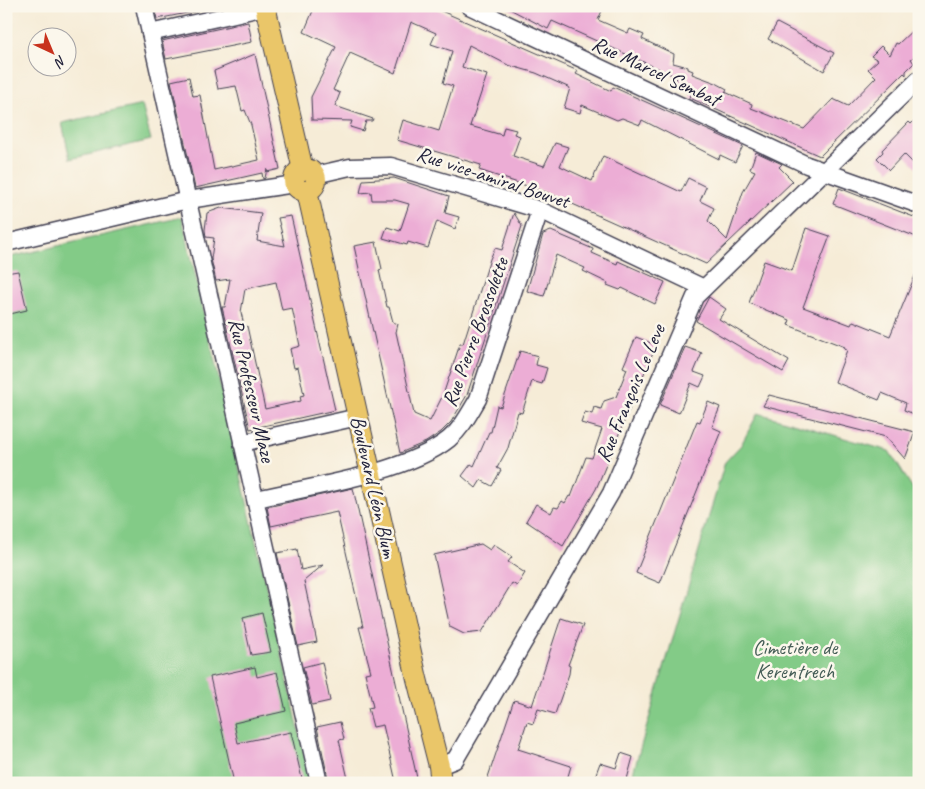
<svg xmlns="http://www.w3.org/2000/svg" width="925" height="789" font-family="Caveat,sans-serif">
	<rect width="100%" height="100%" fill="#fbf7ec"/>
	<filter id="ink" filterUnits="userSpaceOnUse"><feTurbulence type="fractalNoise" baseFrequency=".02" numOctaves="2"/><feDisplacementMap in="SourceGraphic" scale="10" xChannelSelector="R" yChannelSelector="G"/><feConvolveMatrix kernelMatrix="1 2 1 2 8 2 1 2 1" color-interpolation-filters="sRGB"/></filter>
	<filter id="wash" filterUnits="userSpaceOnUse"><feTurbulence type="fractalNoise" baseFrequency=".0096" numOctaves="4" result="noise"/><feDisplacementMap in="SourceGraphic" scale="20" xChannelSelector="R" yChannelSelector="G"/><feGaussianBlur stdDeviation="1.12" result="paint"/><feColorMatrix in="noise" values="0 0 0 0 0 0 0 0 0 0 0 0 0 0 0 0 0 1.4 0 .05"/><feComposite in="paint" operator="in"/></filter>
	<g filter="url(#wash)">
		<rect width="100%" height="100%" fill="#f6ecd7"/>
		<g fill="#83cb87" stroke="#527661">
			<path d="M142 105 151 140 70 159 62 123Z"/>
			<path d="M182 217 311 783H6V258Z"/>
			<path d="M758 413 889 451 919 498V783H630L725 462 741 445Z"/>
		</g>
		<g id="blocks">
			<g fill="#ecadd5" fill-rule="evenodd">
				<path d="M154 6H196L197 11 157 19Z"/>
				<path d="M315 6H430L578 71 576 74 611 91 613 87 743 146 735 162 720 155 719 159 642 120 640 125 622 118 617 120 582 105 580 113 564 108 570 88 536 73 508 65 469 45 462 67 487 75 470 126 502 135 504 127 516 130 514 134 520 136 513 156 544 166 555 143 568 147 560 166 592 181 603 156 681 192 688 178 706 187 700 201 714 208 708 221 727 240 743 192 755 171 750 169 756 152 782 164 779 167 793 181 706 264 548 193 479 170 481 165 397 140 403 120 439 131 453 86 443 83 452 51 431 44 436 33 411 22 395 73 350 53 333 90 340 93 335 106 373 119 372 121H366L363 131 350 127 352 121 312 120 311 97 336 47 304 32Z"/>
				<path d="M504 6H604L598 20 628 33 630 29 644 35 642 39 674 54 673 63 688 67V69L693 71 692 74 716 83 727 89 725 92 752 104 751 108 804 129 833 99 848 106 876 77 868 69 878 60 871 56 881 46 890 55 896 43 898 44 919 24V53L911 59 914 63 906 71V75L904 73 820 156 690 98 693 89 675 84 677 77 552 21 548 29Z"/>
				<path d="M248 22 252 42 166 59 162 41Z"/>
				<path d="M777 23 834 53 824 71 768 39Z"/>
				<path d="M255 54 280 169 267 172V169L265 178 263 179 262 173 195 188 171 81 189 77 193 96 200 95 214 170 259 160 251 125 245 110 242 111 236 86 218 89 214 71Z"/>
				<path d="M919 116V169L904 154 889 170 877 158 883 152 882 150 909 122 911 124Z"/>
				<path d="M394 178 449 196 445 213 459 217 455 229 437 221 428 248 408 242 407 245 383 238 387 227 400 231 409 204 395 200H372L371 192 360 193 363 180Z"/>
				<path d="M839 188 919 219V238L833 204Z"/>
				<path d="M221 208 261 213 257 241 285 246 278 218 291 216 335 410 250 429 222 307H225L230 279 216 281 211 259 214 238 206 237 205 230 207 213ZM276 282 282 310 292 308 300 346 290 349 294 368 298 367 304 395 300 396 301 401 265 409 247 326H244L241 312 245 289Z"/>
				<path d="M514 213 522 226 467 395 451 422 441 432 426 442 400 453 354 246 376 242 382 269 379 270 387 307H389L393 322 398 324 396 332 414 414 430 421 443 395 460 344H463L490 259 495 248 502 250Z"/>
				<path d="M806 228 830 236 803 307 851 325 853 321 890 336 919 266V416L904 410 906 403 882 393 879 400 835 382 847 350 844 349 845 347 788 325 790 320 749 303 764 261 792 271Z"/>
				<path d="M551 231 593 249 592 253 617 264 618 261 665 282 655 304 622 288 620 290 607 285 608 283 583 271 585 268 556 255 544 296 527 291 543 234Z"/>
				<path d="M18 271 27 310 6 315V273Z"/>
				<path d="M709 297 726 309 719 319 789 361 783 372 696 321Z"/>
				<path d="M636 337 656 345 596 489 563 546 526 521 536 504 551 513 554 507 558 508 562 501 565 503 569 496 571 497 586 457 592 458 602 429 581 423 585 412 592 414 594 407 601 409 604 401 616 397 627 369 623 367Z"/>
				<path d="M685 347 702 353 694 372 705 376 700 387 691 383 679 413 660 405Z"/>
				<path d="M520 351 538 356 536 365 547 368 542 384 532 381 522 413 518 412 508 448 497 468 501 470 492 486 481 480 476 488 462 476 471 464 474 466 489 432H491L497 406 501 407Z"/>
				<path d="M769 395 915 432 905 459 886 437 763 406Z"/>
				<path d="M708 402 720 407 712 427 721 431 660 583 636 573 697 421 700 422Z"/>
				<path d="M353 488 417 778 396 782 383 725 373 727 368 708 373 707 365 673 371 672 359 627H363L337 512 271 526 267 507Z"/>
				<path d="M481 544 490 550 494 545 512 557 508 562 525 573 517 586 512 583 482 632 464 634 450 627 434 555Z"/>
				<path d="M297 549 301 570 323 565 304 581 317 642 298 646 277 553Z"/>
				<path d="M262 613 271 652 251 655 243 618Z"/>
				<path d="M561 618 583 625 568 665 570 666 569 674 555 714 538 709 533 724 527 722 518 749 571 766 566 783H486L514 700 532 706Z"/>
				<path d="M322 662 330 701 312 705 303 667Z"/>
				<path d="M255 667 257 677 277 672 286 711 234 723 238 743 291 732 303 783H234L210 677Z"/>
				<path d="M340 722 344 739 339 740 349 783H329L317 727Z"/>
				<path d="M621 753 633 757 626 783H606L594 779 600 763 616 768Z"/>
			</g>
		</g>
	</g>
	<g filter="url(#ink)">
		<use href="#blocks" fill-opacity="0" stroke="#424052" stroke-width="1"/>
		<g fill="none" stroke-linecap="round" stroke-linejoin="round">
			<g stroke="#424052" stroke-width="19">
				<g id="minor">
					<path d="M144 6 319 783"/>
					<path d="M469 6 807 165 919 205"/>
					<path d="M150 33 265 7"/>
					<path d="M315 175 350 167 391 166 540 210 704 288"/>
					<path d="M6 243 188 200 295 184"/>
					<path d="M242 443 358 417"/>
					<path d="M256 499C309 487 407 473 449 439 462 428 469 414 478 399L540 210"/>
					<path d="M439 766 455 760 611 493 695 297 919 79"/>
				</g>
			</g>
			<g stroke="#424052" stroke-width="22">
				<g id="major">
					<path d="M265 6 303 170"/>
					<circle cx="305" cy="180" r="11"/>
					<path d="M307 191 417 679 439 766 441 783"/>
				</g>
			</g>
			<use href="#minor" stroke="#fff" stroke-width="16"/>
			<use href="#major" stroke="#eac669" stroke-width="20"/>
		</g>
	</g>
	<g text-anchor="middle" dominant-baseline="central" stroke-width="5" stroke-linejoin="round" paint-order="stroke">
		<g font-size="21" fill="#22223b" stroke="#fbf7ec">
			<text transform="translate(656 71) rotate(25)">Rue Marcel Sembat</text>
			<text transform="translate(493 177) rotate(18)">Rue vice-amiral Bouvet</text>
			<text transform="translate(475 332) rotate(-70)">Rue Pierre Brossolette</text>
			<text transform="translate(252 390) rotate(77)">Rue Professeur Maze</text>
			<text transform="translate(630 393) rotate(-67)">Rue François Le Leve</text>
			<text transform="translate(374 487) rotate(77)">Boulevard Léon Blum</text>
		</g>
		<g font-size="21" fill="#445d56" stroke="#fbf7ec">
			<text x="795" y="647">Cimetière de<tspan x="795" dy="24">Kerentrech</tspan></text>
		</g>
	</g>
	<rect width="925" height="789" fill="none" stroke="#fbf7ec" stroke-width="25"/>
	<g transform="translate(52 52) rotate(136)"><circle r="24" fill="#fbf7ec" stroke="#a4a2a5"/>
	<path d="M0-4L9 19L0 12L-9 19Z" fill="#c8321e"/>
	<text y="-8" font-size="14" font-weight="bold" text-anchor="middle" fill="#22223b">N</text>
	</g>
</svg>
